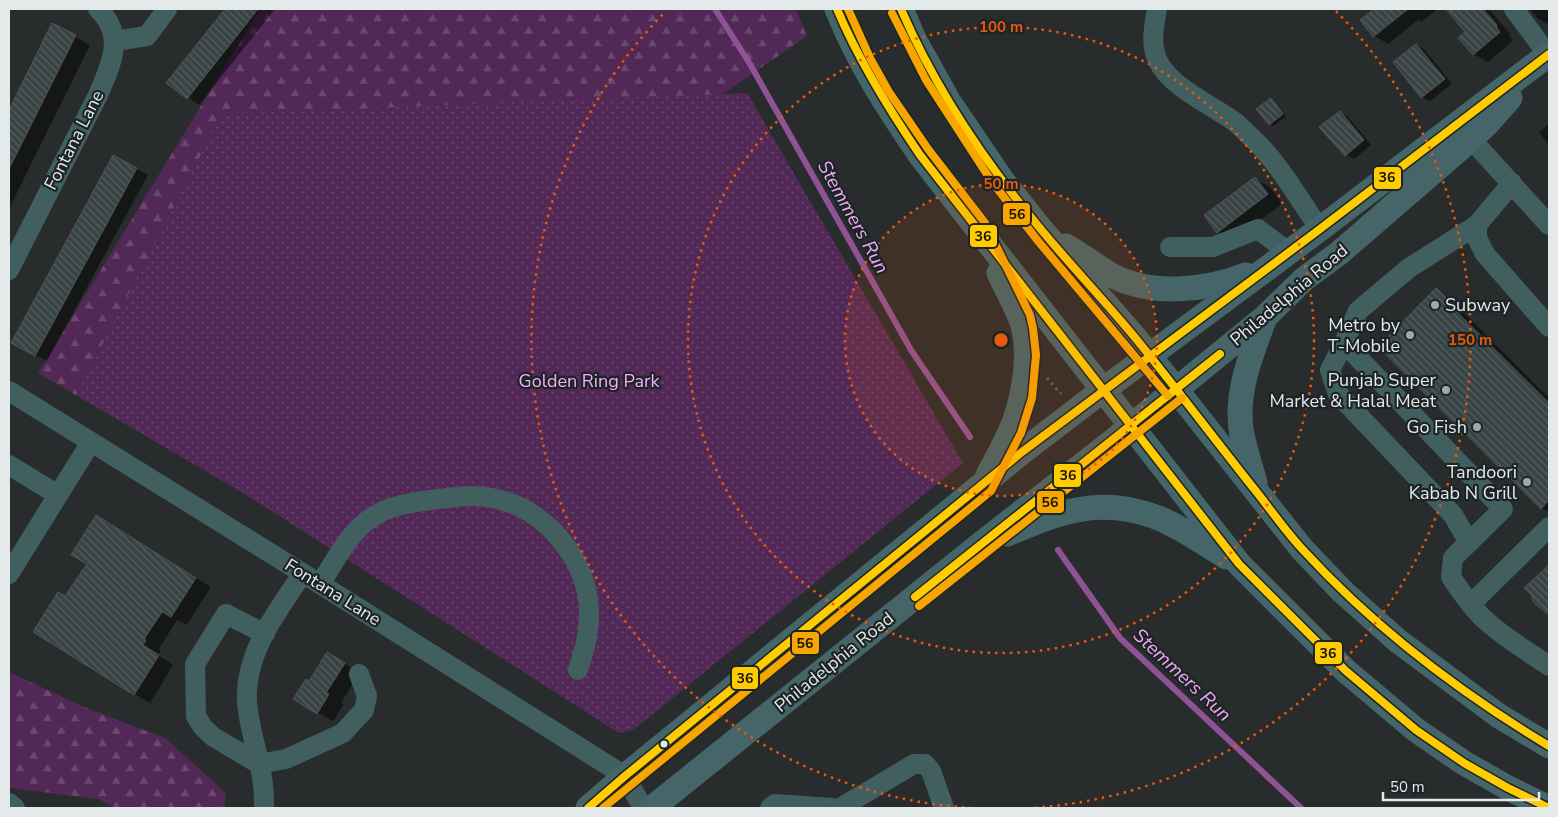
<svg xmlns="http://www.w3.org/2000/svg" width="1558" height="817" font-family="'Nunito Sans',sans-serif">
	<defs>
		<pattern id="forest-firs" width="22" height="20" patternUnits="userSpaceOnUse" patternTransform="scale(1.25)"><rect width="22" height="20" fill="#522956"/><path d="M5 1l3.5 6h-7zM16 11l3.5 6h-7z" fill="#6b486e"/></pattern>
		<pattern id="park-dots" width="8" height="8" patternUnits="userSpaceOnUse" patternTransform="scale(1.25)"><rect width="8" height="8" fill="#522956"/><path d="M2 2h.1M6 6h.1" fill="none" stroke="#6b486e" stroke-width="1.8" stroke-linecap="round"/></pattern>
		<pattern id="building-back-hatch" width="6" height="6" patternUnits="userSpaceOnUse" patternTransform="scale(1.25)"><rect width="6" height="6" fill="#384343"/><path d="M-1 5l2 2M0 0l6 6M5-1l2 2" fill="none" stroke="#555e5e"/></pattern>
	</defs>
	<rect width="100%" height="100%" fill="#282c2c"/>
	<g fill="url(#forest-firs)">
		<path d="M260 9H796L807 36 694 114 240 491 38 373Z"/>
		<path d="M9 672 84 707 165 738 226 793 224 808H114L99 799 9 788Z"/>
	</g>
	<path fill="url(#park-dots)" d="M747 93 963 463 633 730 619 733 240 491 76 395 222 114Z"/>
	<g fill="#0007">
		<path d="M226 9H275L199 105 168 83Z"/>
		<path d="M1376 9H1438L1421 22 1418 20 1388 44 1374 36 1362 20Z"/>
		<path d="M1448 9H1489L1510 34 1509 35 1513 41 1488 62 1473 54 1467 32Z"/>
		<path d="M1530 9H1549V25L1537 18Z"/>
		<path d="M52 25 90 45 9 209V113Z"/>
		<path d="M1416 45 1424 49 1452 84 1430 101 1422 97Z"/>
		<path d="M1271 100 1286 117 1273 126 1270 124Z"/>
		<path d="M1340 112 1348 117 1371 145 1354 159 1346 155 1321 127Z"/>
		<path d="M1549 124V145L1539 132Z"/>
		<path d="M114 157 148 175 47 361 13 342Z"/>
		<path d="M1255 179 1270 187 1282 204 1233 240 1218 232Z"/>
		<path d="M1436 290 1452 299 1465 312 1464 313 1549 398V512L1541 508Z"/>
		<path d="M112 525 211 587 187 625 177 620 159 649 161 650 158 655 173 665 150 703 134 694 66 598 89 564Z"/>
		<path d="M342 662 359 673 341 703 344 704 333 721 318 713 309 683Z"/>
	</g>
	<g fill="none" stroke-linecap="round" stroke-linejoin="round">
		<g stroke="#8f5395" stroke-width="6">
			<path d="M715 9 750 64 911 350 970 437"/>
			<path d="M1058 550 1120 638 1301 808"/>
		</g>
	</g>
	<g fill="url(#building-back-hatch)" stroke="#505454">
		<path d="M225 9H258L187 99 166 83Z"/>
		<path d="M1374 9H1408L1373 37 1360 20Z"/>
		<path d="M1446 9H1483L1497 25 1496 26 1500 32 1473 55 1458 38 1465 32Z"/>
		<path d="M52 23 76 35 9 169V110Z"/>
		<path d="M1416 44 1445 79 1421 98 1393 62Z"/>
		<path d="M1271 98 1283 114 1269 125 1256 109Z"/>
		<path d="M1340 111 1364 140 1345 156 1319 127Z"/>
		<path d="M113 155 137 168 35 356 11 343Z"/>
		<path d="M1255 177 1268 194 1217 233 1204 215Z"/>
		<path d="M1436 288 1451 302 1449 304 1549 403V500L1541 509 1386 355 1388 337Z"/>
		<path d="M96 515 196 578 171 617 162 612 144 639 146 640 143 645 159 655 134 695 33 632 58 592 65 596 87 564 71 555Z"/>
		<path d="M1549 565V615L1534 603 1531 594 1524 588Z"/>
		<path d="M327 652 345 663 326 693 329 694 317 714 293 699 306 679 309 681Z"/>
	</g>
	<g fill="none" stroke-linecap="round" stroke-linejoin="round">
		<path stroke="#4f6465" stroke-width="3" stroke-dasharray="2.5 4" stroke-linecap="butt" d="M1047 378 1061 394"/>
		<g stroke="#425f60" stroke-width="20">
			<path d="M1157 9C1154 26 1150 45 1158 61 1169 86 1213 106 1235 122 1242 128 1248 134 1254 140 1279 163 1300 201 1320 229"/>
			<path d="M1514 9 1548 55"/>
			<path d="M115 41 147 36 167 9"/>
			<path d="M1471 139 1549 225"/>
			<path d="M1512 183 1477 225V238L1485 254 1549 327"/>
			<path d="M1477 225 1409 268 1358 311 1344 343 1503 509 1453 558 1451 577C1461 592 1472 608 1485 620 1505 638 1527 651 1549 666"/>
			<path d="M1170 247H1213L1258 229 1288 252"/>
			<path d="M9 270 98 95C111 65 126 35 98 9"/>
			<path d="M1344 343 1330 370 1338 394 1453 515 1469 543"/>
			<path d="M9 391 320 584 625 776 643 808"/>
			<path d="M9 465 58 495"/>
			<path d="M9 574 91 442"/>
			<path d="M320 584C335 562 348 533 371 518 391 504 416 502 439 499 457 497 474 494 492 498 544 507 587 558 589 610 590 631 584 651 578 670"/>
			<path d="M1471 604 1549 527"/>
			<path d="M265 634 226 614 195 664 196 716 202 726 212 736 259 764 286 759 343 733 364 710 367 696 359 674"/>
			<path d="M9 803 15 808"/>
			<path d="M264 808C264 801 264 793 263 785 260 757 249 730 247 702 244 653 277 612 303 573"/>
			<path d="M770 808 775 804 833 808"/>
			<path d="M840 808 914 764H925L931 771 944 808"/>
		</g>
		<g stroke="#456568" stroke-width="25">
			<path d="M837 9C858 62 888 108 920 155L1239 564 1346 671 1416 730 1464 763 1508 788 1549 808"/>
			<path d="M901 9 914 39 949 102 1002 180 1039 227 1136 339 1302 549 1343 592 1398 641 1499 716 1549 746"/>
			<path d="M1066 246C1081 255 1096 266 1111 275 1151 296 1205 291 1246 275"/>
			<path d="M988 475C997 458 1008 439 1015 420 1024 393 1030 358 1024 329 1019 310 1007 291 999 273"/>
			<path d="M1255 482C1250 465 1244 447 1241 429 1236 391 1251 355 1264 320"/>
			<path d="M1007 534C1030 525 1053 514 1077 510 1111 503 1147 510 1177 527 1194 536 1210 547 1226 557"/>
			<path d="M588 808 625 776 1022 452 1103 390 1320 229 1549 54"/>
			<path d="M652 808 982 543 1109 444 1264 318 1304 279 1338 254 1471 139 1487 124 1510 98"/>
		</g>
		<g stroke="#1d2425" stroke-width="11">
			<g id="bus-1">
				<path d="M837 9C859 61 888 108 920 155L1239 564 1346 671 1416 730 1464 763 1508 788 1549 808"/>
				<path d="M901 9C935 88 984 161 1039 227 1071 266 1106 302 1137 340 1176 388 1213 437 1251 485 1269 507 1285 531 1304 551 1375 628 1459 692 1549 746"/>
				<path d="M915 597 1220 354"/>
				<path d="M588 808 625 776 1022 452 1320 229 1549 54"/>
			</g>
		</g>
		<g stroke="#1d2425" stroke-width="11">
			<g id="bus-2">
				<path d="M892 13 926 80 992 182 1038 241 1168 396"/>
				<path d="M919 606 1182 398"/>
				<path d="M603 808 991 491 1021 433 1032 398 1036 355 1033 328 1030 315 985 223 928 149 889 92 870 58 848 9"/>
			</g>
		</g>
		<use href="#bus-1" stroke="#fc0" stroke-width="8"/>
		<use href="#bus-2" stroke="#f7a600" stroke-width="8"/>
	</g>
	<circle cx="1001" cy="340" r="156" fill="#e8590c" fill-opacity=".12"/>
	<g fill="none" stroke="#e8590c" stroke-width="2.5" stroke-dasharray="2.5 5">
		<circle cx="1001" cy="340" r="156"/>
		<circle cx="1001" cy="340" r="313"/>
		<path d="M972 808A469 469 0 0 1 666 11M1336 11A469 469 0 0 1 1030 808"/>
	</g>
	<g fill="#a2a7a7" stroke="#1d2425" stroke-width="2">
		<circle cx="1435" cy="305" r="5"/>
		<circle cx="1410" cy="335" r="5"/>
		<circle cx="1446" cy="390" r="5"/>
		<circle cx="1477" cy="427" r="5"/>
		<circle cx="1527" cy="482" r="5"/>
	</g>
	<circle fill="#e4e9e9" stroke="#1d2425" stroke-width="2" cx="664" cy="744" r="4.5"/>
	<g text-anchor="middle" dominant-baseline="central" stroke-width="4.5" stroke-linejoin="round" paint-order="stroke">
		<g font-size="18" fill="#e4e9e9" stroke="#1d2425">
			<text transform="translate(74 140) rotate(-63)">Fontana Lane</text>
			<text transform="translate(1289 295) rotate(-40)">Philadelphia Road</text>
			<text transform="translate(333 592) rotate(32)">Fontana Lane</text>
			<text transform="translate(834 662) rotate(-39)">Philadelphia Road</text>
		</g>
		<g font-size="18" fill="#e4e9e9" stroke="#1d2425" text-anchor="end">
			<text x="1445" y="305" text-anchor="start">Subway</text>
			<text x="1400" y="325">Metro by<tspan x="1400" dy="21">T-Mobile</tspan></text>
			<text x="1436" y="380">Punjab Super<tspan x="1436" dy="21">Market &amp; Halal Meat</tspan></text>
			<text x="1467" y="427">Go Fish</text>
			<text x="1517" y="472">Tandoori<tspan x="1517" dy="21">Kabab N Grill</tspan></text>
		</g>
		<g font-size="18" fill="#f4adf9" stroke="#1d2425">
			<text x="589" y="381">Golden Ring Park</text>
		</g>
		<g font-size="19" font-style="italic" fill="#efa9f5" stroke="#1d2425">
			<text transform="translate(853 217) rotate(61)">Stemmers Run</text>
			<text transform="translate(1182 675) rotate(43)">Stemmers Run</text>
		</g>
	</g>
	<circle cx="1001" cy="340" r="8" fill="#e8590c" stroke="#1d2425" stroke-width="2.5"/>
	<g font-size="15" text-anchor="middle" font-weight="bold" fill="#e8590c" stroke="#1d2425" stroke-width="4.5" stroke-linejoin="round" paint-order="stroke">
		<text x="1001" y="32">100 m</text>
		<text x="1001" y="189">50 m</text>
		<text x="1470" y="345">150 m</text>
	</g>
	<g stroke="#1d2425" stroke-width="2">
		<rect x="1373" y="166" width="29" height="24" rx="5" fill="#fc0"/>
		<rect x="1002" y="202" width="29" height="24" rx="5" fill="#f7a600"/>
		<rect x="969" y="224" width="29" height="24" rx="5" fill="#fc0"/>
		<rect x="1053" y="463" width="29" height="25" rx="5" fill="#fc0"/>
		<rect x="1036" y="490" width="29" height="24" rx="5" fill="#f7a600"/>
		<rect x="791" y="631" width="29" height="24" rx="5" fill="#f7a600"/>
		<rect x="1314" y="641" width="29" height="24" rx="5" fill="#fc0"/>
		<rect x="731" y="666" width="28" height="24" rx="5" fill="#fc0"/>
	</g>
	<g font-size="14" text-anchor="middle" font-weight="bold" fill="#111">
		<text x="1387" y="182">36</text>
		<text x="1017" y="219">56</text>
		<text x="983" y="241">36</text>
		<text x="1068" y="480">36</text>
		<text x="1050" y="507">56</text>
		<text x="805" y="648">56</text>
		<text x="1328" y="658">36</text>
		<text x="745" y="683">36</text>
	</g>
	<rect width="1558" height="817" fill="none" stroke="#e4e9e9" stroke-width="20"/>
	<path d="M1383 792v8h156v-8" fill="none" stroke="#e4e9e9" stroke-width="2.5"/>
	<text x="1390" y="792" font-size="15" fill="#e4e9e9" stroke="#1d2425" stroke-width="4" paint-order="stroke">50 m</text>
</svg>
